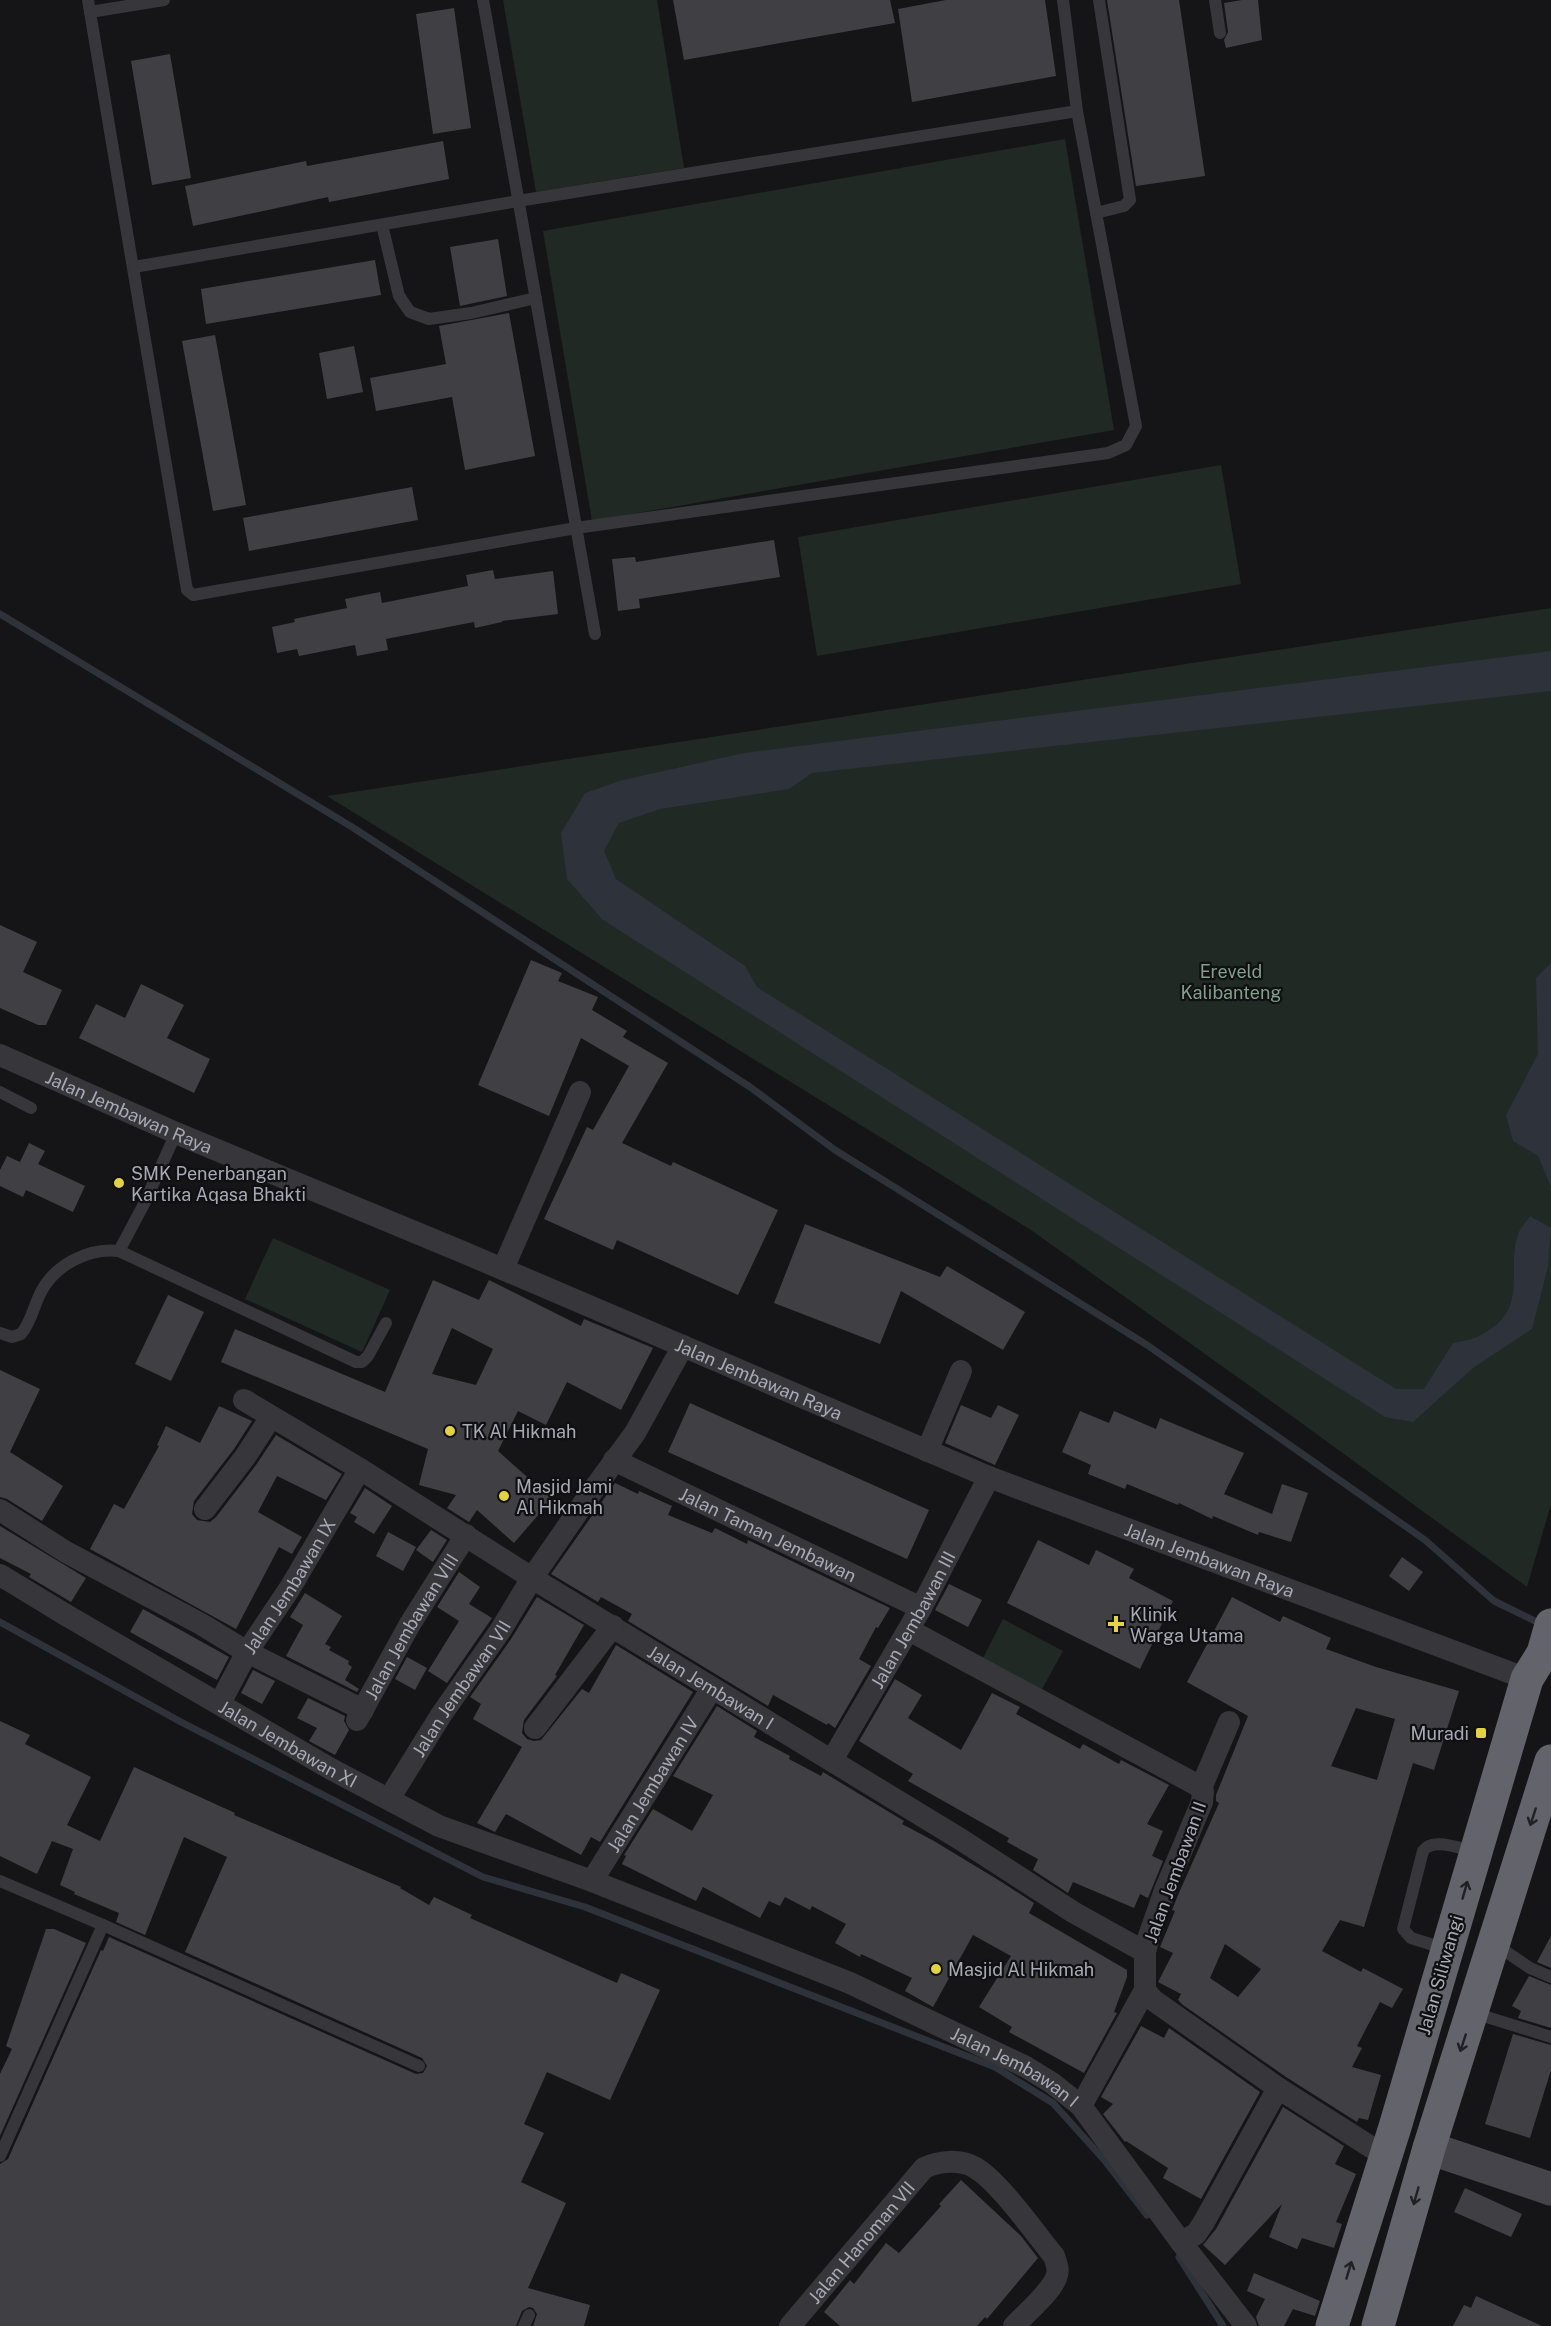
<svg xmlns="http://www.w3.org/2000/svg" width="1551" height="2326" font-family="'Public Sans',sans-serif">
	<rect width="100%" height="100%" fill="#151517"/>
	<g fill="#212924">
		<path d="M503 0H657L684 168 536 192Z"/>
		<path d="M1065 139 1114 430 592 521 543 231Z"/>
		<path d="M1221 465 1241 584 817 656 798 537Z"/>
		<path d="M1551 608V1504L1527 1587 1278 1406 1031 1230 327 796Z"/>
		<path d="M273 1238 390 1290 362 1352 245 1299Z"/>
		<path d="M1003 1619 1063 1651 1042 1689 983 1658Z"/>
	</g>
	<g fill="#2e323b">
		<path d="M1551 651V691L812 773 789 789 660 809 619 823 604 851 616 879 745 966 757 987 1396 1389H1424L1453 1343C1474 1339 1479 1338 1496 1325 1526 1300 1506 1264 1519 1232 1521 1227 1527 1221 1530 1216L1551 1228 1548 1267 1532 1329 1473 1368 1413 1422 1385 1417 603 920 567 879 561 833 585 793 623 780 744 753Z"/>
		<path d="M1551 963V1187L1538 1156 1513 1141 1506 1115 1538 1054 1536 978Z"/>
	</g>
	<g fill="none" stroke-linecap="round" stroke-linejoin="round">
		<g stroke="#2e323b" stroke-width="7">
			<path d="M0 614 352 827 750 1087 835 1150 1147 1345 1425 1540 1494 1601 1543 1625"/>
			<path d="M0 1622 181 1722 483 1877 585 1907 995 2067 1053 2103 1106 2162 1147 2215"/>
			<path d="M1179 2257 1223 2326"/>
		</g>
	</g>
	<g fill="#403f43" fill-rule="evenodd">
		<path d="M673 0H890L895 23 684 60Z"/>
		<path d="M946 0H1045L1056 76 912 102 898 9Z"/>
		<path d="M1107 0H1179L1205 176 1136 186Z"/>
		<path d="M1242 0H1258L1262 40 1226 48 1224 40 1228 32 1224 3Z"/>
		<path d="M454 8 471 128 433 134 416 14Z"/>
		<path d="M170 54 191 178 152 185 131 61Z"/>
		<path d="M443 141 449 179 329 202 328 197 193 226 185 186 306 161 307 166Z"/>
		<path d="M498 239 507 296 460 306 450 247Z"/>
		<path d="M375 260 381 295 206 324 201 289Z"/>
		<path d="M509 313 535 456 465 470 452 397 376 411 370 378 446 364 439 326Z"/>
		<path d="M215 335 246 505 213 511 182 341Z"/>
		<path d="M354 346 363 392 327 399 319 353Z"/>
		<path d="M412 487 418 520 249 551 243 518Z"/>
		<path d="M774 540 780 577 639 599 640 608 618 611 612 559 635 557 636 562Z"/>
		<path d="M493 570 495 579 553 571 558 614 502 621V622L475 628 474 622 386 639 388 650 357 656 355 645 299 656 297 649 277 653 272 627 295 622 294 619 347 608 345 599 380 592 382 603 468 586 466 575Z"/>
		<path d="M0 925 37 942 23 972 62 990 46 1025H38L0 1008Z"/>
		<path d="M531 960 562 973 558 981 598 997 592 1010 627 1031 623 1037 668 1063 622 1143 671 1166 673 1162 778 1210 738 1295 617 1240 613 1250 544 1219 587 1127 593 1130 629 1066 581 1038 549 1116 478 1085Z"/>
		<path d="M141 984 184 1005 167 1038 210 1059 194 1093 79 1038 96 1004 125 1018Z"/>
		<path d="M29 1143 45 1151 38 1164 85 1186 73 1212 26 1190 23 1197 0 1186V1170L7 1156 20 1162Z"/>
		<path d="M805 1224 940 1277 947 1266 1025 1312 1003 1350 901 1291 880 1344 774 1303Z"/>
		<path d="M433 1280 479 1300 489 1280 581 1326 584 1319 653 1348 621 1410 567 1382 546 1425 518 1411 498 1451 552 1499 514 1543 477 1510 469 1522 447 1508 456 1495 419 1485 428 1449 221 1362 235 1329 385 1392ZM452 1328 493 1349 476 1385 432 1374Z"/>
		<path d="M168 1295 204 1312 171 1381 135 1364Z"/>
		<path d="M0 1370 40 1389 10 1452 63 1486 42 1521 7 1499 0 1497Z"/>
		<path d="M690 1403 929 1510 907 1559 668 1452Z"/>
		<path d="M961 1405 991 1418 998 1405 1019 1415 995 1465 945 1443Z"/>
		<path d="M219 1406 252 1421 234 1449 194 1501 192 1514 197 1520 210 1522 216 1517 256 1465 276 1435 342 1474 326 1500 277 1476 258 1512 302 1537 292 1554 279 1547 236 1629 90 1549 114 1504 124 1509 159 1446 157 1445 166 1426 200 1443Z"/>
		<path d="M1080 1411 1109 1423 1114 1411 1156 1429 1160 1418 1244 1453 1224 1494 1272 1514 1282 1484 1308 1493 1291 1542 1259 1532 1258 1535 1213 1516 1212 1519 1179 1503 1178 1505 1127 1484 1125 1489 1088 1474 1091 1465 1062 1452Z"/>
		<path d="M615 1483 638 1494 639 1491 672 1506 668 1515 712 1533 715 1528 747 1544 748 1540 890 1608 878 1628 876 1627 859 1659 871 1666 835 1728 828 1723 827 1725 773 1695 768 1706 628 1621 632 1614 601 1597 598 1602 551 1574Z"/>
		<path d="M365 1488 392 1506 374 1534 354 1522 357 1517 350 1513Z"/>
		<path d="M0 1526 86 1578 71 1602 29 1577 31 1574 0 1558Z"/>
		<path d="M431 1530 447 1540 433 1562 416 1550Z"/>
		<path d="M388 1532 416 1547 403 1571 376 1556Z"/>
		<path d="M1038 1540 1089 1565 1096 1550 1134 1569 1129 1578 1173 1601 1140 1669 1007 1603Z"/>
		<path d="M1402 1557 1423 1572 1409 1591 1389 1576Z"/>
		<path d="M459 1572 480 1587 469 1604 492 1618 447 1683 428 1671 459 1621 437 1607Z"/>
		<path d="M949 1584 982 1600 968 1627 935 1610Z"/>
		<path d="M305 1593 342 1616 325 1644 331 1647 329 1650 349 1661 348 1664 352 1667 345 1680 359 1689 357 1692 286 1656 303 1625 290 1617Z"/>
		<path d="M537 1597 584 1625 555 1675 557 1676 524 1720 522 1733 527 1739 534 1741 541 1740 582 1689 589 1693 616 1645 693 1692 600 1842 591 1837 581 1855 506 1814 495 1832 477 1823 522 1747 473 1719 481 1704 470 1697 511 1639Z"/>
		<path d="M1232 1597 1280 1622 1283 1616 1331 1638 1326 1649 1376 1667 1459 1691 1434 1770 1413 1763 1364 1927 1340 1920 1322 1951 1361 1972 1363 1968 1403 1989 1392 2008 1380 2002 1357 2046 1362 2048 1352 2067 1381 2075 1368 2120 1359 2118 1357 2122 1286 2077 1183 2005 1178 2000 1181 1994 1158 1982 1173 1953 1160 1947 1162 1942 1175 1911 1172 1910 1178 1895 1219 1803 1216 1801V1795L1248 1716 1187 1682ZM1356 1708 1395 1719 1377 1780 1331 1766ZM1225 1944 1261 1969 1238 1997 1210 1978Z"/>
		<path d="M143 1609 229 1657 217 1680 130 1632Z"/>
		<path d="M407 1657 427 1668 415 1690 395 1679Z"/>
		<path d="M253 1670 275 1681 262 1704 241 1693Z"/>
		<path d="M895 1679 922 1695 908 1718 961 1750 992 1693 1020 1707 1016 1714 1080 1749 1083 1744 1119 1764 1121 1760 1169 1785 1147 1824 1163 1831 1152 1856 1163 1861 1148 1898 1140 1894 1134 1908 1073 1882 1068 1893 1033 1870 1038 1859 1007 1842 1009 1838 908 1781 913 1774 859 1741Z"/>
		<path d="M308 1698 345 1716 344 1721 349 1730 335 1755 309 1741 317 1728 297 1718Z"/>
		<path d="M717 1706 757 1731 754 1737 790 1756 789 1759 821 1776 823 1772 904 1821 902 1824 934 1841 1000 1881 1034 1903 1029 1913 1127 1970V1977L1114 2012 1117 2013 1084 2073 1009 2032 1012 2027 979 2007 1011 1956 973 1935 933 2007 905 1991 912 1978 861 1954 860 1957 835 1943 846 1924 812 1906 810 1910 785 1897 780 1906 769 1901 760 1918 703 1887 696 1901 622 1864 626 1856 624 1855 653 1809 692 1831 713 1795 673 1776Z"/>
		<path d="M0 1721 30 1735 25 1744 91 1777 67 1825 100 1841 134 1767 235 1813 234 1815 401 1887 400 1888 429 1905 434 1897 472 1915 470 1918 617 1983 621 1973 660 1990 610 2100 547 2072 524 2124 544 2133 521 2182 566 2203 528 2288 590 2305 584 2326H533L537 2314 533 2308 529 2307 522 2311 516 2326H0V2164L8 2159 101 1950 103 1951 109 1937 416 2074 423 2073 427 2066 422 2058 185 1952 227 1857 184 1837 145 1935 116 1922 119 1913 74 1894 75 1892 60 1885 73 1849 52 1841 37 1874 0 1856Z"/>
		<path d="M46 1929H54L86 1943 0 2136V2074L12 2049 6 2046Z"/>
		<path d="M1551 1936V1968L1537 1962Z"/>
		<path d="M1529 1976 1551 1985V2028L1518 2018 1521 2011 1512 2006Z"/>
		<path d="M1141 2026 1164 2038 1169 2028 1260 2092 1201 2199 1163 2178 1168 2168 1126 2141 1125 2142 1103 2114 1113 2104 1101 2097Z"/>
		<path d="M1513 2034 1551 2045V2070L1530 2138 1485 2124Z"/>
		<path d="M1283 2107 1344 2146 1335 2164 1356 2174 1336 2222 1342 2224 1334 2248 1302 2238 1297 2249 1269 2237 1282 2204 1225 2265 1203 2245 1216 2229Z"/>
		<path d="M961 2180 1021 2236 1038 2258 987 2319 985 2317 977 2326H840L824 2312 850 2280 854 2284 886 2243 899 2253 941 2206 939 2204Z"/>
		<path d="M1465 2188 1522 2214 1511 2237 1454 2212Z"/>
		<path d="M1254 2273 1320 2301 1315 2316 1293 2309 1284 2326H1259L1256 2317 1265 2299 1247 2291Z"/>
		<path d="M1476 2296 1542 2326H1453L1464 2305 1471 2308Z"/>
	</g>
	<g fill="none" stroke-linecap="round" stroke-linejoin="round">
		<g stroke="#37363b" stroke-width="12">
			<path d="M88 0 187 590 193 595 576 528 1108 453 1126 445 1136 426 1077 111 1063 0"/>
			<path d="M483 0 595 634"/>
			<path d="M1215 0 1220 33"/>
			<path d="M90 12 164 0"/>
			<path d="M1096 213 1124 206 1130 200 1099 0"/>
			<path d="M382 225 399 296 410 312 429 319 471 313 536 298"/>
			<path d="M134 267 518 201 1077 111"/>
			<path d="M0 1092 31 1108"/>
			<path d="M119 1251 144 1204 176 1133"/>
			<path d="M0 1333 12 1337 21 1334C31 1323 34 1305 41 1292 55 1265 89 1247 119 1251L356 1362H362L368 1356 386 1323"/>
			<path d="M0 1881 103 1925 0 2156"/>
			<path d="M103 1925 419 2066"/>
			<path d="M1496 1945 1530 1968 1551 1977"/>
			<path d="M1446 1949 1411 1938 1403 1929 1423 1851C1433 1837 1460 1849 1474 1851"/>
			<path d="M1474 2013 1551 2037"/>
			<path d="M524 2326 529 2315"/>
		</g>
		<g stroke="#37363b" stroke-width="22">
			<path id="s1" d="M0 1055 176 1133 465 1253 989 1477 1527 1679"/>
			<path d="M503 1269 580 1092"/>
			<path id="s2" d="M244 1400 360 1469 532 1578 960 1839 1073 1912 1145 1952"/>
			<path d="M927 1451 961 1371"/>
			<path id="s3" d="M614 1460 921 1608"/>
			<path d="M205 1509 245 1457 271 1417"/>
			<path d="M0 1510 66 1552 201 1624 247 1652 363 1710"/>
			<path id="s4" d="M0 1575 66 1615 331 1769 439 1826 592 1881 850 1983 1026 2067 1052 2083 1081 2106 1181 2242 1246 2326"/>
			<path d="M909 1630 1197 1785 1203 1791 1202 1802 1165 1890 1149 1936 1145 1952V1990L1081 2106"/>
			<path id="s5" d="M220 1703 247 1652 290 1588 360 1469"/>
			<path id="s6" d="M357 1720 410 1624 466 1535"/>
			<path d="M535 1728 613 1626"/>
			<path id="s7" d="M832 1760 921 1608 989 1477"/>
			<path d="M1201 1788 1229 1722"/>
			<path id="s8" d="M389 1799 441 1715 500 1631 532 1578 588 1497 635 1433 683 1346"/>
			<path id="s9" d="M592 1881 712 1688"/>
			<path d="M1145 1990 1153 2000 1278 2088 1385 2156"/>
			<path d="M1181 2242 1196 2234 1204 2222 1278 2088"/>
			<path id="s10" d="M790 2326 924 2168C938 2161 960 2159 974 2167 998 2180 1035 2233 1054 2256 1056 2263 1059 2268 1057 2275 1053 2291 1026 2313 1014 2326"/>
		</g>
		<path stroke="#45444b" stroke-width="33" d="M1429 2148 1551 2189"/>
		<g stroke="#63636c" stroke-width="33">
			<path d="M1332 2326 1395 2127 1527 1679 1543 1653 1551 1625"/>
			<path d="M1378 2326 1429 2148 1551 1761"/>
		</g>
	</g>
	<defs><path id="oneway-shaft" d="M-6 0H5M1.5-3L5.5 0L1.5 3" fill="none" stroke-width="1.6" stroke-linecap="round" stroke-linejoin="round" transform="scale(1.5)"/></defs>
	<g stroke="#212124">
		<use href="#oneway-shaft" transform="translate(1533 1817) rotate(108)"/>
		<use href="#oneway-shaft" transform="translate(1465 1890) rotate(-74)"/>
		<use href="#oneway-shaft" transform="translate(1463 2043) rotate(108)"/>
		<use href="#oneway-shaft" transform="translate(1416 2196) rotate(106)"/>
		<use href="#oneway-shaft" transform="translate(1349 2270) rotate(-73)"/>
	</g>
	<g fill="#e2d441" stroke="#101012" stroke-width="2">
		<circle cx="119" cy="1183" r="6"/>
		<circle cx="450" cy="1431" r="6"/>
		<circle cx="504" cy="1496" r="6"/>
		<path d="M1113 1615h6v6h6v6h-6v6h-6v-6h-6v-6h6z"/>
		<rect x="1475" y="1727" width="12" height="12" rx="3"/>
		<circle cx="936" cy="1969" r="6"/>
	</g>
	<g text-anchor="middle" dominant-baseline="central" stroke-width="4.5" stroke-linejoin="round" paint-order="stroke">
		<g font-size="18" fill="#819f8a" stroke="#101012">
			<text x="1231" y="971">Ereveld<tspan x="1231" dy="21">Kalibanteng</tspan></text>
		</g>
		<g font-size="18" fill="#a8a9b6" stroke="#101012">
			<text stroke="none"><textPath href="#s1" startOffset="141">Jalan Jembawan Raya</textPath></text>
			<text stroke="none"><textPath href="#s1" startOffset="825">Jalan Jembawan Raya</textPath></text>
			<text stroke="none"><textPath href="#s3" startOffset="171">Jalan Taman Jembawan</textPath></text>
			<text stroke="none"><textPath href="#s1" startOffset="1311">Jalan Jembawan Raya</textPath></text>
			<text stroke="none"><textPath href="#s5" startOffset="136">Jalan Jembawan IX</textPath></text>
			<text stroke="none"><textPath href="#s7" startOffset="162">Jalan Jembawan III</textPath></text>
			<text stroke="none"><textPath href="#s6" startOffset="108">Jalan Jembawan VIII</textPath></text>
			<text stroke="none"><textPath href="#s2" startOffset="548">Jalan Jembawan I</textPath></text>
			<text stroke="none"><textPath href="#s8" startOffset="132">Jalan Jembawan VII</textPath></text>
			<text stroke="none"><textPath href="#s4" startOffset="334">Jalan Jembawan XI</textPath></text>
			<text stroke="none"><textPath href="#s9" startOffset="114">Jalan Jembawan IV</textPath></text>
			<text transform="translate(1175 1872) rotate(-70)">Jalan Jembawan II</text>
			<text transform="translate(1440 1975) rotate(-74)">Jalan Siliwangi</text>
			<text stroke="none"><textPath href="#s4" startOffset="1131">Jalan Jembawan I</textPath></text>
			<text stroke="none"><textPath href="#s10" startOffset="110">Jalan Hanoman VII</textPath></text>
		</g>
		<g font-size="18" fill="#a8a9b6" stroke="#101012" text-anchor="start">
			<text x="131" y="1173">SMK Penerbangan<tspan x="131" dy="21">Kartika Aqasa Bhakti</tspan></text>
			<text x="462" y="1431">TK Al Hikmah</text>
			<text x="516" y="1486">Masjid Jami<tspan x="516" dy="21">Al Hikmah</tspan></text>
			<text x="1130" y="1614">Klinik<tspan x="1130" dy="21">Warga Utama</tspan></text>
			<text x="1469" y="1733" text-anchor="end">Muradi</text>
			<text x="948" y="1969">Masjid Al Hikmah</text>
		</g>
	</g>
</svg>
